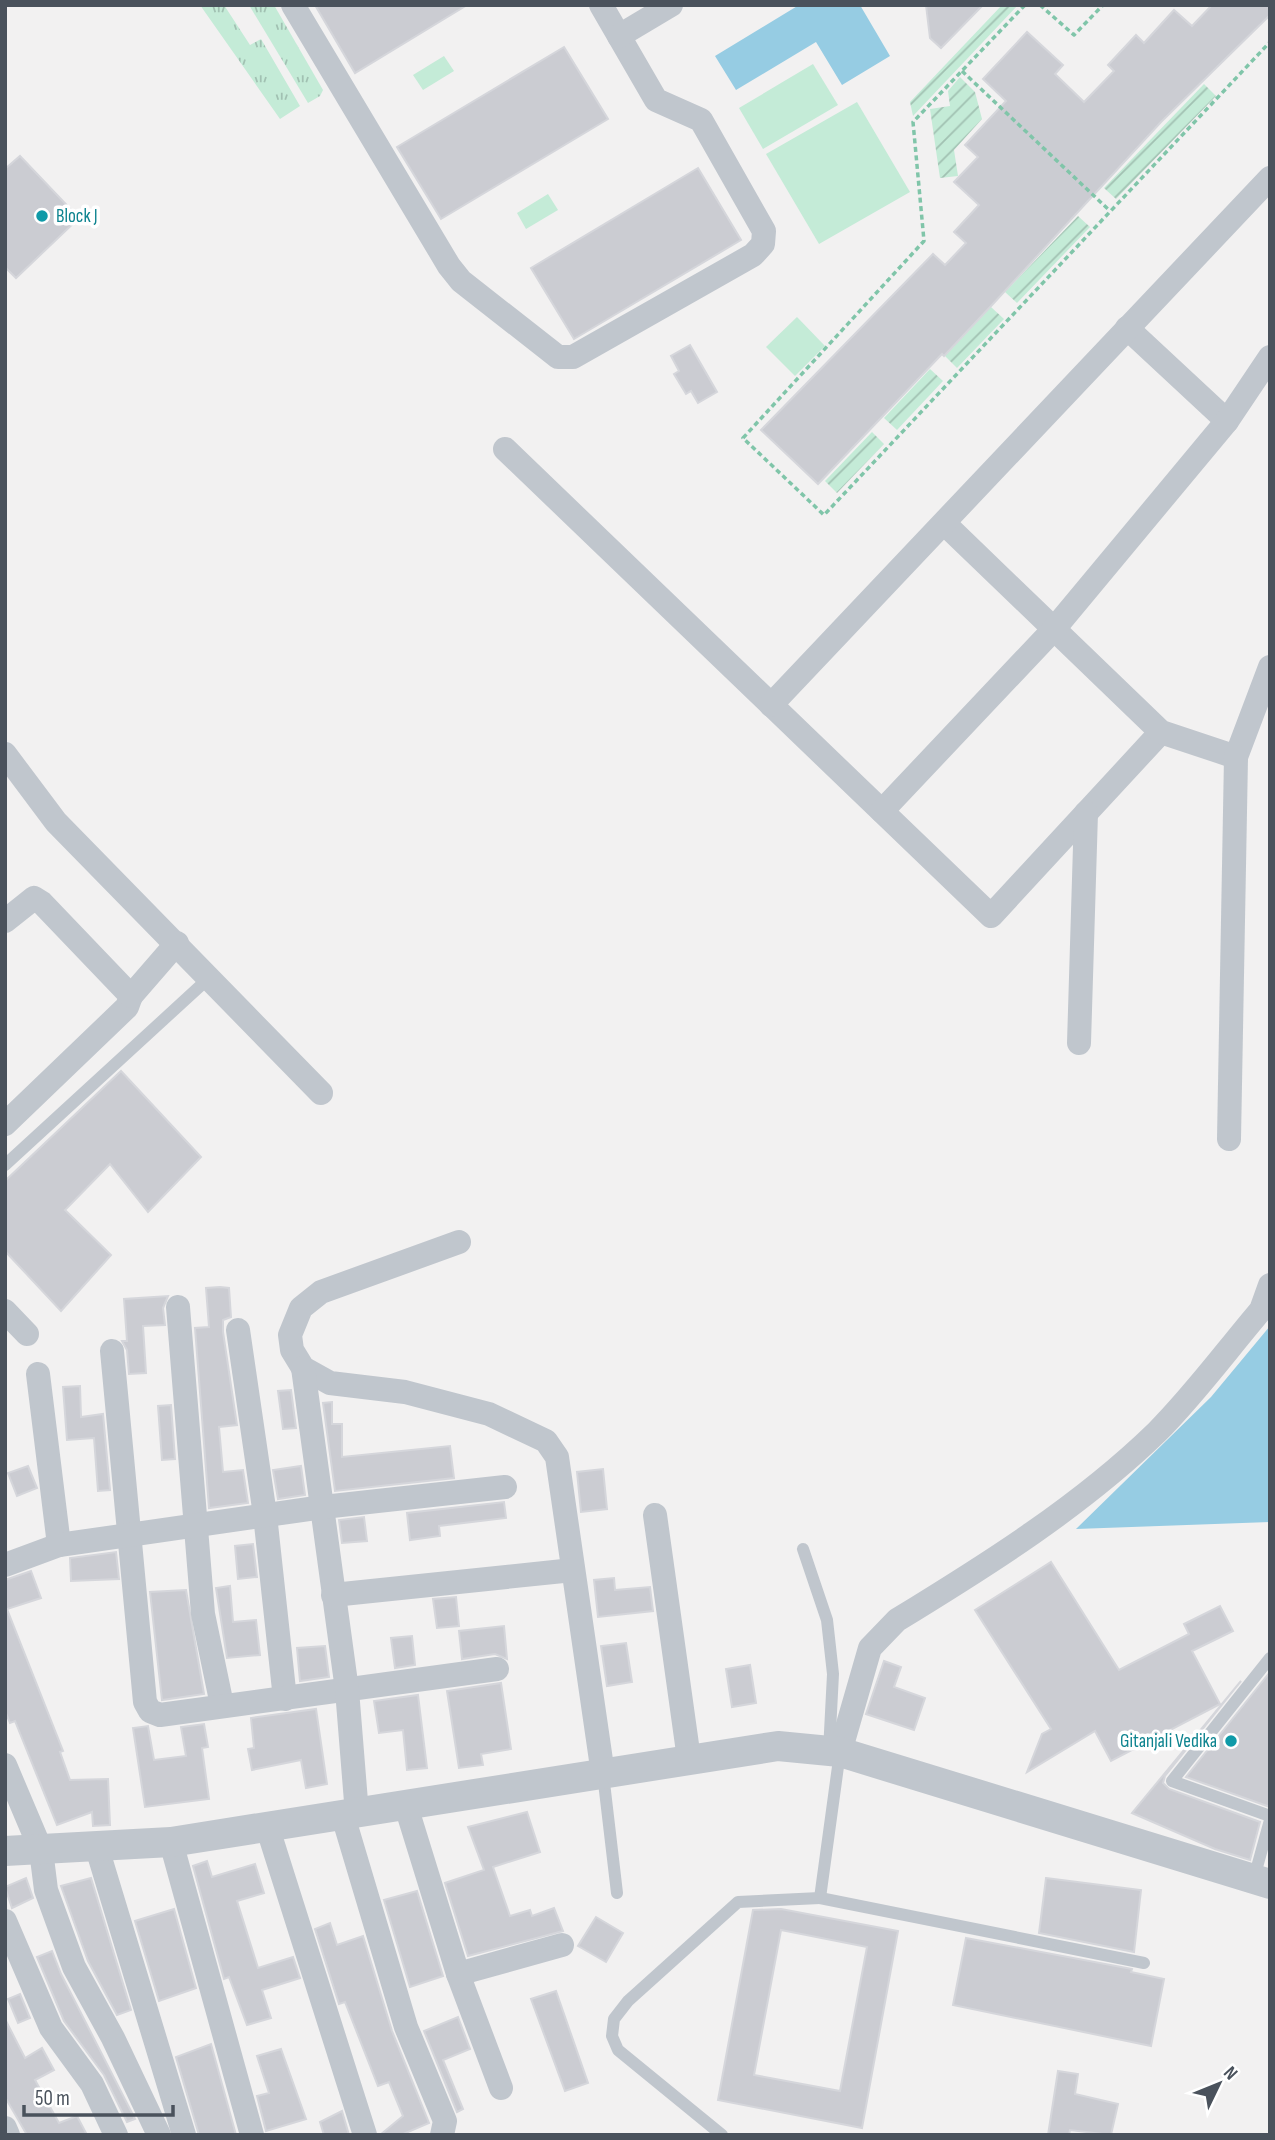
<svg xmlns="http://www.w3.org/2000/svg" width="1275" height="2140" font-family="'Sofia Sans Condensed',sans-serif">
	<defs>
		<pattern id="grass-tufts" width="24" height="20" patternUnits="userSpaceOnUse" patternTransform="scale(1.75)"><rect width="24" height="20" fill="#c4ebd7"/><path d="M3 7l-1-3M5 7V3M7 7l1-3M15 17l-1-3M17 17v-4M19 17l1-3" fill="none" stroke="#a1c1b2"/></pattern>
		<pattern id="garden-furrows" width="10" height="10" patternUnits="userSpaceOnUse" patternTransform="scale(1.75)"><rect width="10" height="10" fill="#c4ebd7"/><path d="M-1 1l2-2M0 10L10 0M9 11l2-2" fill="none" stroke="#a1c1b2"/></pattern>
	</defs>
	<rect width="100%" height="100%" fill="#f2f1f1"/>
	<g fill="url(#grass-tufts)">
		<path d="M200 5H224L250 45 261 39 300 106 280 119Z"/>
		<path d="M249 5H274L323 90 320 96 308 103Z"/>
	</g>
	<g fill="url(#garden-furrows)">
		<path d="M1002 5H1018L913 116 910 102Z"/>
		<path d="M960 77 975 92 982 119 954 150 958 176 940 178 930 109 950 106 948 91Z"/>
		<path d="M1204 84 1216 96 1116 199 1104 188Z"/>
		<path d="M1078 216 1090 227 1017 303 1005 292Z"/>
		<path d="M991 307 1004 319 957 368 945 356Z"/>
		<path d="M930 369 943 381 897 430 884 418Z"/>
		<path d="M872 432 884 444 837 493 825 481Z"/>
	</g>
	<g fill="#c4ebd7">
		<path d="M444 56 454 71 423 90 413 75Z"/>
		<path d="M813 64 838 105 763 149 739 108Z"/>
		<path d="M857 102 910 192 819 244 766 154Z"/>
		<path d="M548 194 558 210 526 229 517 213Z"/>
		<path d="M797 317 825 346 795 376 766 347Z"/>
	</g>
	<g fill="#96cce3">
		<path d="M799 5H860L890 56 842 85 816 42 736 90 715 56Z"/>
		<path d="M1270 1326V1522L1076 1529 1211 1397Z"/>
	</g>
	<g fill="#cbccd2" stroke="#d5d6db" stroke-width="2" fill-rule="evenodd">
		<path d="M315 5H467L355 73Z"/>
		<path d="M926 5H983L941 48 930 38Z"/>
		<path d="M1212 5H1270V15L1161 122 992 305 944 356 942 354 818 484 761 430 933 254 945 265 966 243 954 232 979 205 954 182 978 157 965 145 1006 101 983 79 1027 32 1063 65 1055 74 1084 102 1114 71 1108 65 1136 35 1144 43 1174 10 1192 26Z"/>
		<path d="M564 47 608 119 441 219 397 147Z"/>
		<path d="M20 156 79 218 16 278 5 267V169Z"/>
		<path d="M698 168 741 240 574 339 531 268Z"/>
		<path d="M690 345 717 392 698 403 691 391 686 394 674 374 679 371 671 356Z"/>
		<path d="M121 1071 201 1157 148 1212 110 1164 65 1210 111 1255 61 1311 5 1251V1181Z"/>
		<path d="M220 1287 229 1288 231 1317 223 1320V1332L237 1425 219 1427 223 1472 243 1470 248 1503 209 1508 195 1328 209 1327 206 1288Z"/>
		<path d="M168 1296 163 1308 165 1325 143 1326 146 1373 129 1374 127 1350 122 1341H127L124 1299Z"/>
		<path d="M80 1386 81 1417 103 1414 110 1490 98 1491 94 1438 67 1440 63 1387Z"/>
		<path d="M291 1390 296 1428 283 1429 278 1391Z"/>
		<path d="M332 1402V1424H342V1457L450 1446 454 1478 335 1491 323 1403Z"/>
		<path d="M171 1405 175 1459 162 1460 158 1406Z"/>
		<path d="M28 1466 37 1488 17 1496 8 1473Z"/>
		<path d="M301 1466 305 1495 278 1499 273 1470Z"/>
		<path d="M603 1469 607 1509 581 1512 577 1472Z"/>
		<path d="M504 1502 506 1518 439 1526 440 1536 410 1540 407 1513Z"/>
		<path d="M364 1517 367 1541 342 1543 339 1520Z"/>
		<path d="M253 1544 257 1577 238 1579 235 1546Z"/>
		<path d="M116 1552 119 1579 71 1581 70 1558Z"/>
		<path d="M1051 1562 1119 1670 1189 1634 1184 1624 1220 1606 1233 1631 1192 1651 1220 1704 1111 1761 1095 1731 1027 1772 1042 1734 1051 1729 975 1610Z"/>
		<path d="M31 1571 41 1598 7 1609 63 1751 60 1752 70 1780 108 1779 110 1825 93 1826 92 1812 57 1825 15 1721 10 1723 5 1711V1580Z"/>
		<path d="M614 1578 615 1590 650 1587 653 1611 598 1617 594 1580Z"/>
		<path d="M230 1586 233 1622 256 1620 260 1655 227 1658 216 1588Z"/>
		<path d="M186 1590 204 1694 162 1700 150 1592Z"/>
		<path d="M456 1597 459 1626 437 1628 433 1599Z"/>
		<path d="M504 1626 507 1659 495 1654 462 1659 459 1631Z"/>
		<path d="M412 1636 415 1665 395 1668 391 1638Z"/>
		<path d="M626 1643 632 1682 607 1686 601 1646Z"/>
		<path d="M325 1646 329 1677 300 1681 297 1648Z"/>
		<path d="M884 1661 901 1667 894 1687 925 1698 914 1730 866 1714Z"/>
		<path d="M750 1665 756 1703 732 1707 726 1669Z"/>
		<path d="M1270 1672V1807L1186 1777Z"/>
		<path d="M1241 1681 1165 1776 1163 1783 1169 1789 1260 1822 1250 1860 1215 1849 1132 1813Z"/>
		<path d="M501 1683 511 1749 481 1754 483 1765 459 1768 447 1691Z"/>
		<path d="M418 1695 427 1768 407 1770 403 1730 379 1733 374 1701Z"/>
		<path d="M316 1709 327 1784 306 1788 301 1760 252 1770 248 1749 254 1748 251 1718Z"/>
		<path d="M204 1724 208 1747 202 1748 209 1799 145 1807 133 1728 148 1726 154 1760 186 1756 181 1727Z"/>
		<path d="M527 1812 540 1852 493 1867 510 1916 530 1910 532 1916 554 1908 563 1931 468 1956 445 1883 484 1870 468 1827Z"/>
		<path d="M207 1861 212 1877 255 1864 264 1893 237 1901 258 1968 293 1957 300 1978 262 1990 271 2018 247 2025 229 1977 224 1979 193 1866Z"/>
		<path d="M26 1878 33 1898 12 1908 5 1887Z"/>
		<path d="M91 1878 131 2010 117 2015 88 1961 61 1886Z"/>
		<path d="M1046 1878 1141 1890 1134 1952 1039 1933Z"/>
		<path d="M417 1891 443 1976 410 1987 384 1900Z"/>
		<path d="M174 1909 196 1988 159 2001 135 1921Z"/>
		<path d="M781 1909 898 1931 862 2128 718 2100 753 1910ZM781 1930 867 1947 840 2091 754 2075Z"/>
		<path d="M596 1917 623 1933 606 1962 578 1946Z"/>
		<path d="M330 1923 337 1945 363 1936 392 2031 429 2123 401 2135H380L403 2116 389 2082 378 2086 345 2002 339 2004 315 1929Z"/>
		<path d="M966 1938 1132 1969 1131 1972 1164 1979 1151 2046 953 2005Z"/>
		<path d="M52 1951 61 1974 135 2119 127 2122 104 2075 64 2021 37 1957Z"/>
		<path d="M556 1991 588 2083 565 2091 531 1999Z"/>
		<path d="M20 1994 30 2018 18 2023 8 1999Z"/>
		<path d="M458 2017 470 2049 443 2060 463 2109 457 2112 424 2031Z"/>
		<path d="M5 2019 25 2058 42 2048 54 2070 35 2080 59 2123 77 2116 87 2135H27L5 2097Z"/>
		<path d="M211 2044 236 2135H199L176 2057Z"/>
		<path d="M281 2049 306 2119 266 2131 257 2096 269 2093 257 2056Z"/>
		<path d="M1058 2071 1078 2074 1075 2094 1118 2104 1111 2135 1070 2130 1069 2135H1048Z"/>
		<path d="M342 2111 349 2135H324L320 2122Z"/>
	</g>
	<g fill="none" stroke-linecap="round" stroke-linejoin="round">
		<g stroke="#80c5a9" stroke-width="3.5" stroke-dasharray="5 3.5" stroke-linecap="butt">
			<path d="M1025 5 913 122 924 241 743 438 824 515 1270 42"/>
			<path d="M1040 5 1074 35 1103 5"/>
			<path d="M962 71 1110 211"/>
		</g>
		<g stroke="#c0c6cd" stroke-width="12">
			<path d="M5 1165 210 977"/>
			<path d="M803 1549 827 1620 833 1674 829 1751"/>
			<path d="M1270 1658 1172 1781 1270 1816"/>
			<path d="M603 1774 617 1893"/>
			<path d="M1254 1878 1270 1820"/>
			<path d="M820 1898 1144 1963"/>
			<path d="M722 2135 618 2050 612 2036 614 2019 628 2001 738 1902 820 1898 840 1752"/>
		</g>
		<g stroke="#c0c6cd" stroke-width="24">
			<path d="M293 5 449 266 461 281 558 357H573L753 255 763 244 764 231 701 120 656 100 601 5"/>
			<path d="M619 36 671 5"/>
			<path d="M1127 328 1227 421"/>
			<path d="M505 449 991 916 1161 732"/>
			<path d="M945 524 1161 732 1236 757 1270 667"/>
			<path d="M771 705 1270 178"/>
			<path d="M5 754 56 822 321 1093"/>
			<path d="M882 811 1054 629 1227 421 1270 357"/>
			<path d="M5 921 34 898 42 903 131 996 127 1007 5 1124"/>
			<path d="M131 996 177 943"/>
			<path d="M1079 1043 1086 813"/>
			<path d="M1229 1139 1236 757"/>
			<path d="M459 1242 321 1292 301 1308 290 1335 292 1350 303 1368 330 1383 405 1392 489 1414 546 1441 557 1457 603 1774"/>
			<path d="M178 1307 203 1614 222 1705"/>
			<path d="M5 1311 27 1334"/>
			<path d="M238 1330 265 1515 285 1699"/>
			<path d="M112 1351 145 1702 150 1711 160 1715 497 1669"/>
			<path d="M303 1368 347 1690 357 1814"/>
			<path d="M38 1374 59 1545"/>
			<path d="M655 1515 689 1759"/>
			<path d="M5 1565 59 1545 323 1507 505 1487"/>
			<path d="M333 1595 573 1570"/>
			<path d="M840 1752 870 1648 897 1620C987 1565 1081 1506 1157 1432 1194 1395 1227 1350 1261 1310L1270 1285"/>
			<path d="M5 1765 41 1850 46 1890 74 1967 113 2038 159 2135"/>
			<path d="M406 1806 458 1974 501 2088"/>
			<path d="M343 1816 406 2027 445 2121 442 2135"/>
			<path d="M268 1829 365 2135"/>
			<path d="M171 1842 252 2135"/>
			<path d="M97 1848 184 2135"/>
			<path d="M5 1921 51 2028 92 2084 116 2135"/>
			<path d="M458 1974 562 1945"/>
			<path d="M5 2128 8 2135"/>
		</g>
		<path stroke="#c0c6cd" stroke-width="30" d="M5 1851 171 1842 778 1746 840 1752 1270 1884"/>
	</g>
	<g fill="#0f9aa8" stroke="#fff" stroke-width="2.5">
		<circle cx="42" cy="216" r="7"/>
		<circle cx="1231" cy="1741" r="7"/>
	</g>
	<g text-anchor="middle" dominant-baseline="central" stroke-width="7" stroke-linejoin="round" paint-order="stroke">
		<g font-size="19" fill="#0d838f" stroke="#fff" text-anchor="start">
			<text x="56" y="216">Block J</text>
			<text x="1217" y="1741" text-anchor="end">Gitanjali Vedika</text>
		</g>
	</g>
	<rect width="1275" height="2140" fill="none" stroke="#4a525c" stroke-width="14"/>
	<g transform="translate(1219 2084) rotate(47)" stroke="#ffffff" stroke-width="5" paint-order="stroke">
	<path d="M0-5L12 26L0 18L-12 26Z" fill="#4a525c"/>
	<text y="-10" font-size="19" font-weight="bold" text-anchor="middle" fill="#4a525c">N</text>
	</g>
	<path d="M24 2105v10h149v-10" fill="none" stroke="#4a525c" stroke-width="3.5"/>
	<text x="35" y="2105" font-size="21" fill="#4a525c" stroke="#ffffff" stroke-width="5" paint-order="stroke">50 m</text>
</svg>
